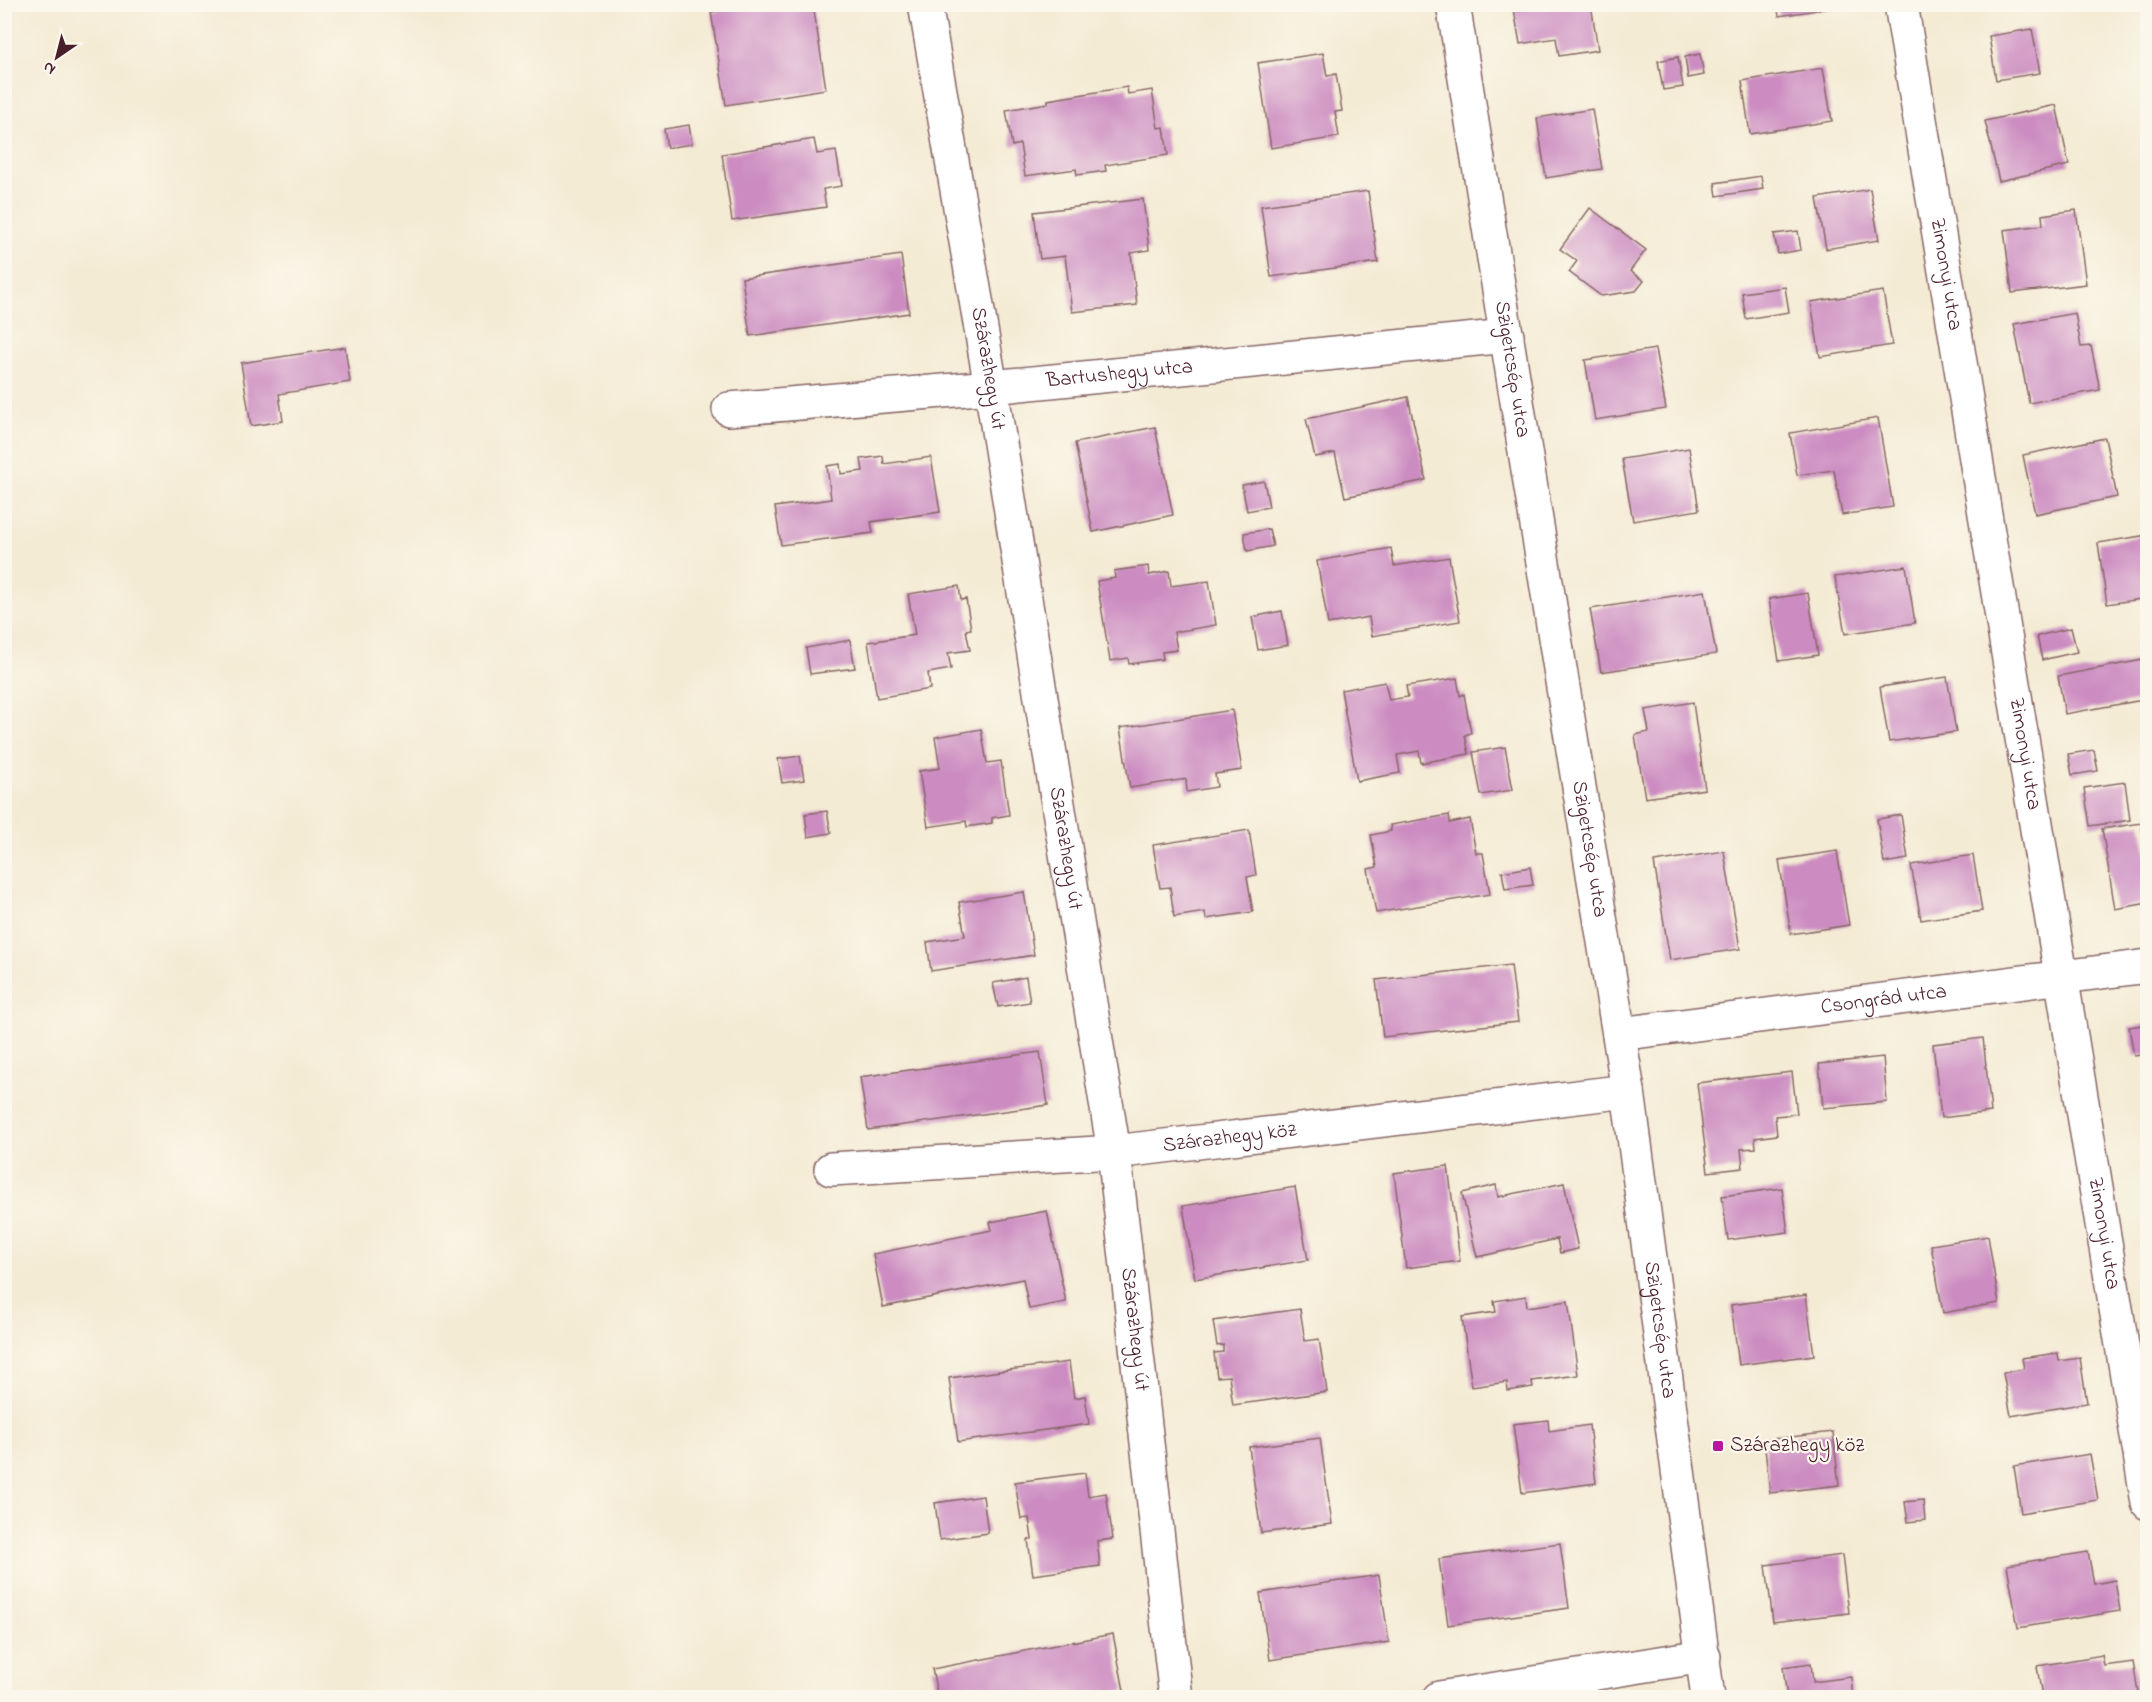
<svg xmlns="http://www.w3.org/2000/svg" width="2152" height="1702" font-family="'Indie Flower',sans-serif">
	<rect width="100%" height="100%" fill="#fbf7ec"/>
	<filter id="ink" filterUnits="userSpaceOnUse"><feTurbulence type="fractalNoise" baseFrequency=".0167" numOctaves="2"/><feDisplacementMap in="SourceGraphic" scale="12" xChannelSelector="R" yChannelSelector="G"/><feConvolveMatrix kernelMatrix="1 2 1 2 8 2 1 2 1" color-interpolation-filters="sRGB"/></filter>
	<filter id="wash" filterUnits="userSpaceOnUse"><feTurbulence type="fractalNoise" baseFrequency=".008" numOctaves="4" result="noise"/><feDisplacementMap in="SourceGraphic" scale="24" xChannelSelector="R" yChannelSelector="G"/><feGaussianBlur stdDeviation="1.35" result="paint"/><feColorMatrix in="noise" values="0 0 0 0 0 0 0 0 0 0 0 0 0 0 0 0 0 1.4 0 .05"/><feComposite in="paint" operator="in"/></filter>
	<g filter="url(#wash)">
		<rect width="100%" height="100%" fill="#f4ebd4"/>
		<g id="blocks">
			<g fill="#cc8cc1">
				<path d="M760 4H813L826 89 726 105 711 12Z"/>
				<path d="M1513 4H1591L1598 50 1559 56 1556 38 1520 44Z"/>
				<path d="M1777 4H1836L1837 7 1779 16Z"/>
				<path d="M2032 29 2040 73 1996 80 1989 36Z"/>
				<path d="M1323 53 1327 76 1336 74 1342 111 1335 112 1339 137 1271 148 1258 63Z"/>
				<path d="M1700 54 1704 75 1688 78 1685 57Z"/>
				<path d="M1678 57 1683 87 1663 90 1658 61Z"/>
				<path d="M1823 68 1832 121 1750 134 1742 81Z"/>
				<path d="M1127 87 1128 94 1152 90 1158 128 1164 127 1168 155 1105 165 1106 171 1077 175 1076 169 1025 176 1020 144 1012 146 1006 110 1048 103V100Z"/>
				<path d="M2056 105 2069 165 1999 181 1985 121Z"/>
				<path d="M1592 109 1602 169 1546 178 1537 118Z"/>
				<path d="M689 125 692 144 667 148 664 129Z"/>
				<path d="M814 139 817 154 836 151 842 186 823 189 826 207 732 221 722 154Z"/>
				<path d="M1761 176 1763 189 1717 196 1715 183Z"/>
				<path d="M1870 189 1879 240 1826 249 1817 198Z"/>
				<path d="M1368 191 1378 262 1271 277 1261 206Z"/>
				<path d="M1143 199 1149 250 1131 253 1137 305 1072 312 1065 256 1040 259 1034 212Z"/>
				<path d="M1590 208 1646 250 1630 271 1644 281 1636 291 1601 296 1569 272 1577 261 1560 249Z"/>
				<path d="M2076 210 2086 284 2012 293 2004 230 2043 225 2042 215Z"/>
				<path d="M1798 231 1801 250 1778 254 1774 234Z"/>
				<path d="M901 255 909 313 750 336 742 278Z"/>
				<path d="M1785 287 1789 312 1746 319 1742 293Z"/>
				<path d="M2148 289V314H2145L2141 290Z"/>
				<path d="M1883 291 1892 345 1820 357 1811 302Z"/>
				<path d="M2075 313 2081 347 2091 346 2100 390 2029 403 2014 324Z"/>
				<path d="M345 347 350 382 279 394 283 421 251 426 241 363Z"/>
				<path d="M1655 349 1666 409 1595 420 1585 360Z"/>
				<path d="M1408 397 1426 480 1345 497 1335 453 1315 457 1306 419Z"/>
				<path d="M1878 418 1893 507 1842 515 1834 470 1797 475 1790 433Z"/>
				<path d="M1155 427 1173 515 1093 532 1075 443Z"/>
				<path d="M2105 438 2117 497 2035 514 2023 455Z"/>
				<path d="M1689 448 1699 510 1633 521 1622 459Z"/>
				<path d="M883 456 884 464 931 457 940 512 871 522 873 533 781 545 775 507 831 499 827 466 840 464 841 474 863 471 861 459Z"/>
				<path d="M1264 481 1269 507 1247 511 1242 485Z"/>
				<path d="M1269 529 1273 546 1247 551 1244 533Z"/>
				<path d="M2148 535V598L2107 604 2098 543Z"/>
				<path d="M1391 548 1394 566 1449 557 1460 621 1372 636 1369 617 1328 624 1317 561Z"/>
				<path d="M1148 566 1149 575 1169 571 1171 586 1209 581 1216 625 1174 632 1177 650 1162 652 1163 659 1129 664 1128 658 1110 661 1097 581 1115 578 1114 571Z"/>
				<path d="M1906 566 1915 623 1845 634 1835 577Z"/>
				<path d="M959 586 961 600 966 599 971 629 966 630 970 650 948 653 951 669 928 673 930 689 877 698 868 642 915 635 908 594Z"/>
				<path d="M1705 591 1716 654 1601 672 1590 609Z"/>
				<path d="M1808 593 1818 655 1779 661 1769 599Z"/>
				<path d="M1282 611 1288 645 1258 650 1252 617Z"/>
				<path d="M2071 628 2077 652 2042 660 2037 636Z"/>
				<path d="M850 640 855 668 810 674 806 648Z"/>
				<path d="M2148 659V699L2065 714 2058 676Z"/>
				<path d="M1947 677 1956 732 1889 742 1880 687Z"/>
				<path d="M1457 678 1460 696 1464 694 1471 733 1465 735 1469 754 1421 763 1419 751 1397 755 1400 773 1357 781 1341 690 1385 682 1389 700 1408 697 1406 686Z"/>
				<path d="M1693 702 1705 789 1645 798 1635 735 1649 732 1645 710Z"/>
				<path d="M1232 710 1242 770 1215 774 1217 787 1187 792 1186 779 1130 788 1120 728Z"/>
				<path d="M981 729 987 763 1001 761 1009 815 992 818V823L967 827 966 821 928 827 919 771 940 768 935 737Z"/>
				<path d="M1505 747 1513 790 1481 795 1473 752Z"/>
				<path d="M2094 750 2098 771 2072 775 2068 754Z"/>
				<path d="M800 756 804 780 782 783 778 759Z"/>
				<path d="M2125 782 2130 820 2090 826 2084 788Z"/>
				<path d="M827 811 831 833 808 837 805 814Z"/>
				<path d="M1449 815 1450 823 1470 819 1476 853H1483L1490 894 1376 913 1368 869 1377 867 1371 835 1391 831 1390 825Z"/>
				<path d="M1901 815 1908 859 1884 863 1877 819Z"/>
				<path d="M2141 823 2148 860V903L2115 909 2102 829Z"/>
				<path d="M1249 830 1256 875 1247 877 1253 912 1206 919 1205 912 1174 917 1170 887 1160 888 1153 845Z"/>
				<path d="M1724 851 1740 949 1670 960 1654 862Z"/>
				<path d="M1837 851 1849 925 1791 934 1779 860Z"/>
				<path d="M1973 855 1982 911 1921 920 1911 865Z"/>
				<path d="M1530 867 1533 885 1505 889 1502 872Z"/>
				<path d="M1024 892 1034 955 931 971 927 942 965 936 959 902Z"/>
				<path d="M1511 965 1518 1022 1383 1037 1376 980Z"/>
				<path d="M1026 977 1030 1002 998 1007 993 983Z"/>
				<path d="M2148 1024V1054L2134 1056 2129 1027Z"/>
				<path d="M1983 1038 1991 1112 1941 1118 1933 1044Z"/>
				<path d="M1040 1052 1048 1105 868 1130 860 1077Z"/>
				<path d="M1883 1057 1887 1102 1823 1108 1819 1064Z"/>
				<path d="M1792 1072 1797 1114 1775 1116 1777 1135 1755 1138 1756 1148 1741 1149 1743 1168 1708 1172 1697 1083Z"/>
				<path d="M1448 1166 1460 1261 1406 1268 1394 1173Z"/>
				<path d="M1564 1183 1578 1249 1560 1253 1557 1239 1477 1257 1462 1193 1496 1185 1498 1197Z"/>
				<path d="M1295 1187 1308 1260 1195 1279 1183 1206Z"/>
				<path d="M1782 1188 1788 1232 1728 1240 1722 1196Z"/>
				<path d="M1047 1211 1066 1302 1029 1309 1023 1279 883 1307 873 1254 992 1230 990 1222Z"/>
				<path d="M1988 1236 1999 1303 1943 1313 1931 1245Z"/>
				<path d="M1806 1295 1814 1355 1739 1365 1731 1305Z"/>
				<path d="M1526 1296 1527 1307 1568 1301 1578 1375 1532 1381 1533 1387 1508 1391 1507 1382 1472 1387 1462 1317 1496 1312 1494 1301Z"/>
				<path d="M1300 1309 1305 1341 1319 1339 1327 1392 1233 1405 1229 1376 1217 1377 1214 1353 1223 1352V1345L1217 1346 1213 1321Z"/>
				<path d="M2058 1353 2059 1361 2080 1358 2087 1403 2011 1416 2003 1373 2024 1369 2022 1358Z"/>
				<path d="M1069 1362 1074 1398 1085 1396 1089 1424 958 1442 949 1378Z"/>
				<path d="M1548 1420 1549 1431 1589 1425 1596 1483 1522 1493 1513 1424Z"/>
				<path d="M1833 1432 1839 1485 1770 1493 1764 1440Z"/>
				<path d="M1320 1438 1332 1524 1261 1533 1249 1447Z"/>
				<path d="M2090 1454 2098 1500 2021 1513 2014 1466Z"/>
				<path d="M1085 1473 1088 1496 1106 1493 1113 1539 1097 1541 1100 1566 1033 1575 1028 1540 1032 1539 1029 1518 1021 1519 1015 1482Z"/>
				<path d="M983 1496 988 1533 940 1540 935 1503Z"/>
				<path d="M1923 1500 1925 1520 1908 1522 1905 1502Z"/>
				<path d="M1560 1543 1569 1608 1448 1625 1439 1559Z"/>
				<path d="M2088 1552 2094 1584 2115 1580 2120 1611 2018 1628 2007 1565Z"/>
				<path d="M1842 1555 1849 1613 1773 1622 1766 1565Z"/>
				<path d="M1379 1575 1389 1642 1270 1660 1260 1593Z"/>
				<path d="M1113 1634 1124 1691 1091 1698H938L932 1669Z"/>
				<path d="M2102 1655 2104 1666 2133 1662 2139 1698H2042L2037 1666Z"/>
				<path d="M1811 1663 1813 1682 1851 1677 1853 1698H1787L1783 1667Z"/>
			</g>
		</g>
	</g>
	<g filter="url(#ink)">
		<use href="#blocks" fill-opacity="0" stroke="#866666" stroke-width="1.5"/>
		<g fill="none" stroke-linecap="round" stroke-linejoin="round">
			<g stroke="#866666" stroke-width="36">
				<g id="street">
					<path id="s1" d="M925 4 991 387 1114 1152 1176 1698"/>
					<path id="s2" d="M1453 4 1628 1091 1708 1698"/>
					<path id="s3" d="M1901 4 2148 1503"/>
					<path id="s4" d="M729 409 991 387 1507 336"/>
					<path id="s5" d="M1619 1034 2148 966"/>
					<path id="s6" d="M831 1169 1114 1152 1628 1091"/>
					<path d="M1439 1698 1704 1656"/>
				</g>
			</g>
			<use href="#street" stroke="#fff" stroke-width="33"/>
		</g>
	</g>
	<rect fill="#b5179e" stroke="#fbf7ec" stroke-width="2" x="1712" y="1440" width="12" height="12" rx="3"/>
	<g text-anchor="middle" dominant-baseline="central" stroke-width="4.5" stroke-linejoin="round" paint-order="stroke">
		<g font-size="21" fill="#4a1f2b" stroke="#fbf7ec">
			<text stroke="none"><textPath href="#s3" startOffset="274">Zimonyi utca</textPath></text>
			<text stroke="none"><textPath href="#s1" startOffset="370">Szárazhegy út</textPath></text>
			<text stroke="none"><textPath href="#s2" startOffset="370">Szigetcsép utca</textPath></text>
			<text stroke="none"><textPath href="#s4" startOffset="392">Bartushegy utca</textPath></text>
			<text stroke="none"><textPath href="#s3" startOffset="760">Zimonyi utca</textPath></text>
			<text stroke="none"><textPath href="#s1" startOffset="856">Szárazhegy út</textPath></text>
			<text stroke="none"><textPath href="#s2" startOffset="856">Szigetcsép utca</textPath></text>
			<text stroke="none"><textPath href="#s5" startOffset="267">Csongrád utca</textPath></text>
			<text stroke="none"><textPath href="#s6" startOffset="400">Szárazhegy köz</textPath></text>
			<text stroke="none"><textPath href="#s3" startOffset="1246">Zimonyi utca</textPath></text>
			<text stroke="none"><textPath href="#s1" startOffset="1342">Szárazhegy út</textPath></text>
			<text stroke="none"><textPath href="#s2" startOffset="1342">Szigetcsép utca</textPath></text>
		</g>
		<g font-size="21" fill="#4a1f2b" stroke="#fbf7ec" text-anchor="start">
			<text x="1730" y="1446">Szárazhegy köz</text>
		</g>
	</g>
	<rect width="2152" height="1702" fill="none" stroke="#fbf7ec" stroke-width="24"/>
	<g transform="translate(57 57) rotate(215)" stroke="#fbf7ec" stroke-width="4.5" paint-order="stroke">
	<path d="M0-4.5L10 22L0 15L-10 22Z" fill="#4a1f2b"/>
	<text y="-9" font-size="16" font-weight="bold" text-anchor="middle" fill="#4a1f2b">N</text>
	</g>
</svg>
